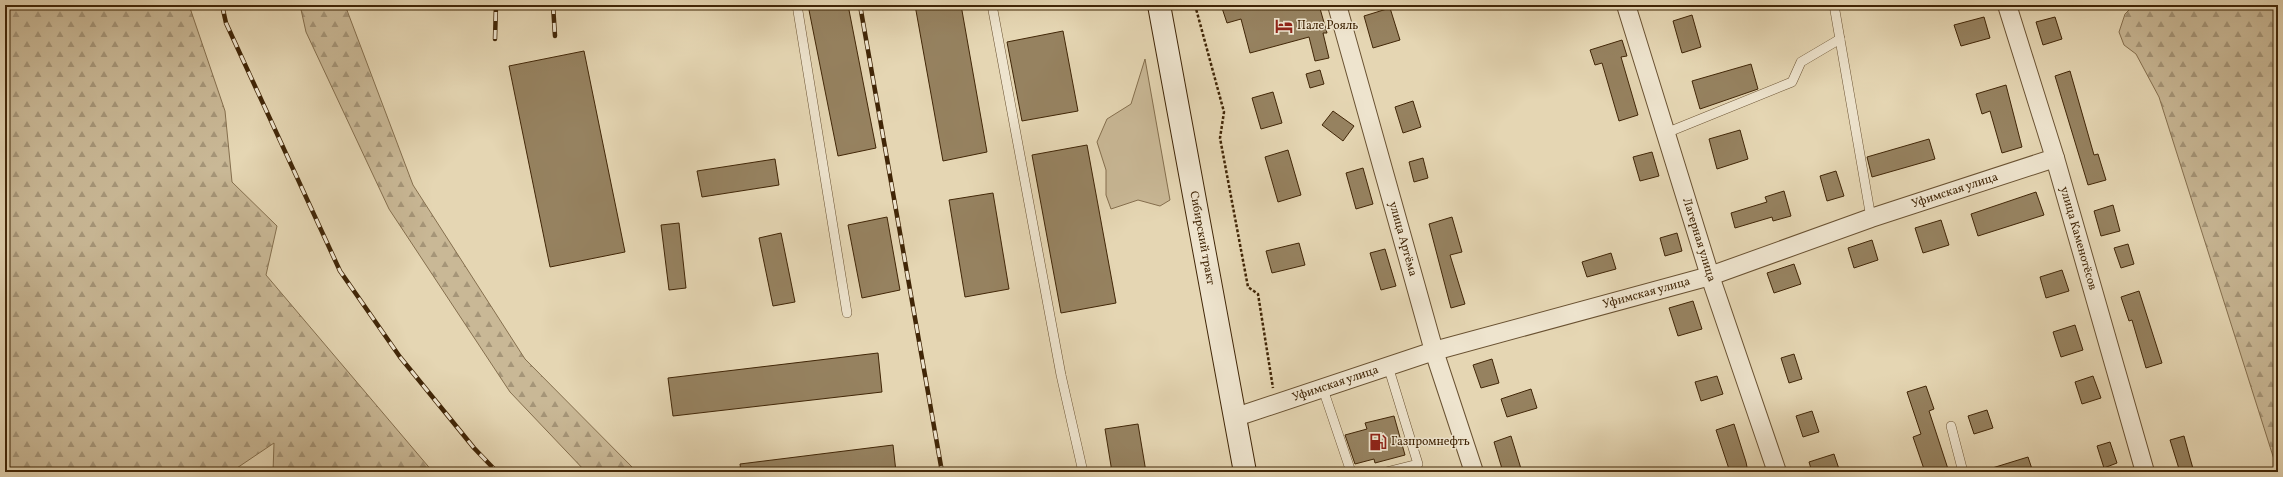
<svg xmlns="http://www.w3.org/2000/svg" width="2283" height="477" font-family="Vollkorn,serif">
	<defs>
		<pattern id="forest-firs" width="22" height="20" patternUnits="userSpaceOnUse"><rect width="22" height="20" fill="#c9b896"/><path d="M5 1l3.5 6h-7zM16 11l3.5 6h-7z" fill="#a59578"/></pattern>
	</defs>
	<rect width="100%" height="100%" fill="#e5d6b3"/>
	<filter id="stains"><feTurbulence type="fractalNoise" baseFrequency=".005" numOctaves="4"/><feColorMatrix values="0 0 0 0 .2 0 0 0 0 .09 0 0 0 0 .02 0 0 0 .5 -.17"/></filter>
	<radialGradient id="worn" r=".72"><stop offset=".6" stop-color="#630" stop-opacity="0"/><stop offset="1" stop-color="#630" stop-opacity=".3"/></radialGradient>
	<path fill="#c9b896" stroke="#856f4e" d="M1145 59 1170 200 1160 206 1138 200 1111 209 1106 195V170L1097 142 1107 119 1131 104Z"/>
	<g fill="url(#forest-firs)" stroke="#856f4e">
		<path d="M5 5H189L225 111 232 182 277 226 266 275 433 472H273L274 443 231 472H5Z"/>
		<path d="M300 5H345L413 185 525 359 637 472H586L510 392 389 209 306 32Z"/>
		<path d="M2134 5H2278V472L2159 97 2136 54 2124 45 2119 32 2125 14Z"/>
	</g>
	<g fill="#968260" stroke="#412607">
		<path d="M808 5H848L876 148 838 156Z"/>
		<path d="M915 5H961L987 152 943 161Z"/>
		<path d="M1221 5H1319L1327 33H1323L1329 58 1315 61 1309 37 1250 53 1241 19 1227 23Z"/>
		<path d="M1390 8 1400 40 1373 48 1364 16Z"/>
		<path d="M1692 15 1701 47 1682 53 1673 21Z"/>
		<path d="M1984 17 1990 38 1961 46 1954 25Z"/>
		<path d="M2055 17 2062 39 2043 45 2036 22Z"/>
		<path d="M1063 31 1078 111 1022 121 1007 42Z"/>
		<path d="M1622 40 1627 56 1621 57 1638 115 1619 121 1602 63 1595 65 1590 50Z"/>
		<path d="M584 51 625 252 550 267 509 66Z"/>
		<path d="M1751 64 1758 89 1700 109 1692 81Z"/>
		<path d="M1320 70 1324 84 1310 88 1306 74Z"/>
		<path d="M2070 71 2094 155 2098 154 2106 180 2088 185 2055 76Z"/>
		<path d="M2006 85 2022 147 2002 153 1990 111 1982 114 1976 94Z"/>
		<path d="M1273 92 1282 123 1261 129 1252 98Z"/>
		<path d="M1413 101 1421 127 1403 133 1395 107Z"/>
		<path d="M1333 111 1354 126 1343 141 1322 125Z"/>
		<path d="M1740 130 1748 159 1717 169 1709 139Z"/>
		<path d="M1929 139 1935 159 1872 177 1867 157Z"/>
		<path d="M1087 145 1116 303 1061 313 1032 155Z"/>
		<path d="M1288 150 1301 195 1278 202 1265 157Z"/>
		<path d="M1652 152 1659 176 1640 181 1633 157Z"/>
		<path d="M1423 158 1428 178 1414 182 1409 162Z"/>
		<path d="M775 159 779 185 702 197 697 171Z"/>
		<path d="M1363 168 1373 204 1356 209 1346 173Z"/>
		<path d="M1836 171 1844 196 1827 201 1820 176Z"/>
		<path d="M1784 191 1791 216 1773 221 1772 217 1735 228 1731 213 1767 202 1765 197Z"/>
		<path d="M2036 192 2044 215 1978 236 1971 214Z"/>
		<path d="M993 193 1009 289 965 297 949 200Z"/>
		<path d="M2113 205 2120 231 2101 236 2094 211Z"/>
		<path d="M887 217 900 290 862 298 848 225Z"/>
		<path d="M1452 217 1462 252 1450 255 1465 304 1451 308 1429 224Z"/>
		<path d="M1941 220 1949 245 1923 253 1915 228Z"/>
		<path d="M679 223 686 288 669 290 661 225Z"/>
		<path d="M781 233 795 302 773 306 759 238Z"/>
		<path d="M1677 233 1682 251 1665 256 1660 238Z"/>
		<path d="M1872 240 1878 260 1854 268 1848 248Z"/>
		<path d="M1299 243 1305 265 1272 273 1266 251Z"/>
		<path d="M2128 244 2134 264 2121 268 2114 248Z"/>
		<path d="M1385 249 1396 286 1381 290 1370 253Z"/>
		<path d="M1611 253 1616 269 1587 277 1582 262Z"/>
		<path d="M1794 264 1801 284 1774 293 1767 273Z"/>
		<path d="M2062 270 2069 291 2046 298 2040 277Z"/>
		<path d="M2139 291 2162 363 2146 368 2132 320 2129 321 2121 297Z"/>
		<path d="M1693 301 1702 329 1678 336 1669 308Z"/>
		<path d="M2075 325 2083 350 2061 357 2053 332Z"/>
		<path d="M878 353 882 392 673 416 668 378Z"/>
		<path d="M1794 354 1802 379 1789 383 1781 358Z"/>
		<path d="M1492 359 1499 383 1481 388 1473 365Z"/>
		<path d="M1717 376 1723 394 1701 401 1695 382Z"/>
		<path d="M2093 376 2101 398 2082 404 2075 382Z"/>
		<path d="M1926 386 1934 409 1929 411 1949 472H1925L1913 437 1921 434 1907 392Z"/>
		<path d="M1531 389 1537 408 1507 417 1501 399Z"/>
		<path d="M1987 410 1993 428 1974 434 1968 416Z"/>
		<path d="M1812 411 1819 432 1803 437 1796 416Z"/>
		<path d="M1394 416 1405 455 1375 463 1374 459 1355 464 1345 435 1367 429 1365 423Z"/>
		<path d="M1138 424 1146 472H1112L1105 429Z"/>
		<path d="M1734 424 1746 462 1748 472H1730L1716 430Z"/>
		<path d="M1511 436 1522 472H1503L1494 442Z"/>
		<path d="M2184 436 2190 458 2194 472H2180L2170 440Z"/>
		<path d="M2110 442 2117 463 2104 468 2097 446Z"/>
		<path d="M893 445 896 472H741L740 464Z"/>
		<path d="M1834 454 1840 472H1812L1809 462Z"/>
		<path d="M2028 457 2033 472H1989V469Z"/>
	</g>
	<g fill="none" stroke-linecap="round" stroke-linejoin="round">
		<g stroke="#6a5232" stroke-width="10">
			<g id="lane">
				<path d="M797 5 847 313"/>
				<path d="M992 5 1061 375 1083 472"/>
				<path d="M1834 5 1871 218"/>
				<path d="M1666 133 1792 82 1801 62 1840 39"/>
				<path d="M1323 389 1351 472"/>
				<path d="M1951 426 1963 472"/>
				<path d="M1386 472 1418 464 1388 366"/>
			</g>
		</g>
		<g stroke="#6a5232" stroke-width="20">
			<g id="street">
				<path id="s1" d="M1337 5 1434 351 1474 472"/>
				<path id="s2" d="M1626 5 1710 276 1777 472"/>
				<path id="s3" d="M2007 5 2055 158 2145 472"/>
				<path id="s4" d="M1236 417 1434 351 1710 276 1871 218 2055 158"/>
			</g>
		</g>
		<g stroke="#412607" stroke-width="24">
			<g id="secondary">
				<path id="s5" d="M1159 5 1245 472"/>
			</g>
		</g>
		<path stroke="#412607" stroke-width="2.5" stroke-dasharray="3 2" stroke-linecap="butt" d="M1195 5 1224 112 1220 138 1248 287 1258 294 1273 388"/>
		<use href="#lane" stroke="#eee4ce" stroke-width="9"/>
		<use href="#street" stroke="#eee4ce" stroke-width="18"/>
		<use href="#secondary" stroke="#eee4ce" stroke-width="22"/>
		<g stroke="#412607" stroke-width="4.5">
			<g id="rail">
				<path d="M222 5 226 23 340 271 400 357 474 448 497 472"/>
				<path d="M553 5 555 36"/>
				<path d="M860 5 942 472"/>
				<path d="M495 39 496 5"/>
			</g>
		</g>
		<use href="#rail" stroke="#eee4ce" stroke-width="3" stroke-dasharray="9" stroke-linecap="butt"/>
	</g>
	<defs>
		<g id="hotel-bare" transform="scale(1.38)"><path d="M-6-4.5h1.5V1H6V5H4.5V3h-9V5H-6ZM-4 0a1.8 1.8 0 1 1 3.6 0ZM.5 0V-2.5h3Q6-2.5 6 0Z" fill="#8f2418" stroke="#eee4ce" stroke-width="2.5" paint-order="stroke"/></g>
		<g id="fuel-bare" transform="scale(1.38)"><path d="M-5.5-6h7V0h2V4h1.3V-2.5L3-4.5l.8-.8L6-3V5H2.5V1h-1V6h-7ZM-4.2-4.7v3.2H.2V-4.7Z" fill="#8f2418" stroke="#eee4ce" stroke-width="2.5" paint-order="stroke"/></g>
	</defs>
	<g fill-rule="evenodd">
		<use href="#hotel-bare" x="1284" y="26"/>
		<use href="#fuel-bare" x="1378" y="442"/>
	</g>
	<g text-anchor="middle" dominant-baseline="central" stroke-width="3" stroke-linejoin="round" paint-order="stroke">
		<g font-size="12" fill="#412607" stroke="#eee4ce" text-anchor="start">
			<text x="1297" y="26">Пале Рояль</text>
			<text x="1391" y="442">Газпромнефть</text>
		</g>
		<g font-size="12" fill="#412607" stroke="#eee4ce">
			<text stroke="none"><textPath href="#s4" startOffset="754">Уфимская улица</textPath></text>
			<text stroke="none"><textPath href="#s3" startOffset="244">улица Каменотёсов</textPath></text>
			<text stroke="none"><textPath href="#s5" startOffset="237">Сибирский тракт</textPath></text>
			<text stroke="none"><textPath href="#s1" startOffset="243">улица Артёма</textPath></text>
			<text stroke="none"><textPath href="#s2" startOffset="246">Лагерная улица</textPath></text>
			<text stroke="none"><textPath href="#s4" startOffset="429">Уфимская улица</textPath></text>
			<text stroke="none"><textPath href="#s4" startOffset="105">Уфимская улица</textPath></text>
		</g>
	</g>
	<rect width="2283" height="477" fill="none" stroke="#e5d6b3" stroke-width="20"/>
	<rect x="6" y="6" width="2271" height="465" fill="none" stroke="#412607" stroke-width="2"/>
	<rect x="10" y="10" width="2263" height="457" fill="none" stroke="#412607"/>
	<rect width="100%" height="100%" filter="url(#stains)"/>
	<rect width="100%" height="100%" fill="url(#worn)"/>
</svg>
